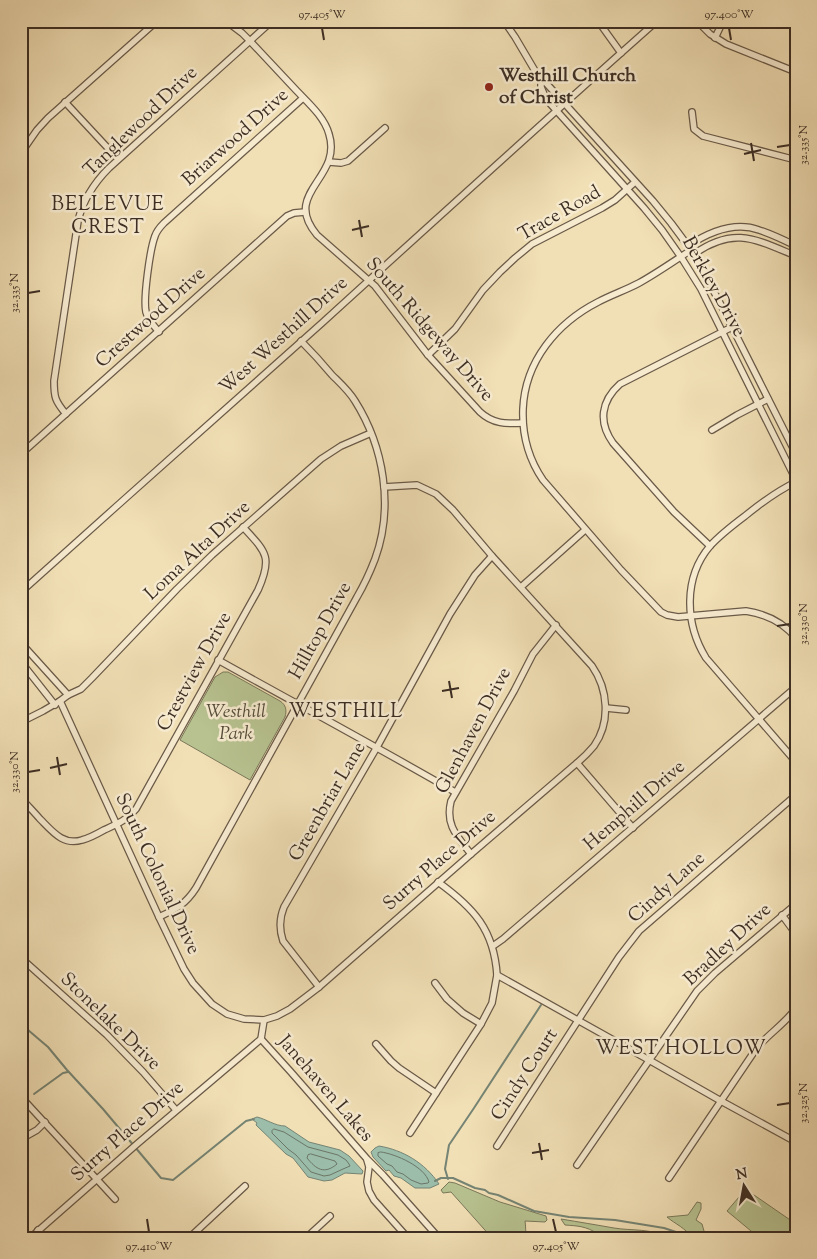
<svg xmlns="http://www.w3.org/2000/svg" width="817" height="1259" font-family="'Sorts Mill Goudy',serif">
	<rect width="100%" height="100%" fill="#f1dfb5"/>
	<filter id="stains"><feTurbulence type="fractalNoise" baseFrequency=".004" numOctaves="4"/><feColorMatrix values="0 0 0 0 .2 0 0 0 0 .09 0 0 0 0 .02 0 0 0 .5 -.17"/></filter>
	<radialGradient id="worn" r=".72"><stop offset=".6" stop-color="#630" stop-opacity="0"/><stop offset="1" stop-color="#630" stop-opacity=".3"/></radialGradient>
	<g fill="#b7c290" stroke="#7a785a">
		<path d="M223 672H228L280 701C286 705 287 710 285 717L250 780 180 740 215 677Z"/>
		<path d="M449 1182 455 1183 500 1202 546 1216 547 1220 545 1222 525 1221C526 1226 525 1232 527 1238H492L451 1192 443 1193 441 1190Z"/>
		<path d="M754 1195 796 1224V1232L792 1238H756L757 1236 727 1211 739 1197Z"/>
		<path d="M697 1202 701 1203V1209L696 1220 702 1224 706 1238H692C686 1228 675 1224 667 1217L688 1215Z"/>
		<path d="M561 1219C579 1222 597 1225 614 1228 632 1231 652 1228 667 1238H622L604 1232 598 1234C586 1226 578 1226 565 1225Z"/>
	</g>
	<g fill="#9bbdaa" stroke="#758474">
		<path d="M257 1117C266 1119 275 1126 285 1126L309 1142 340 1150 349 1156 363 1171 362 1174 345 1173 332 1180 324 1181 308 1177 293 1158 286 1154 256 1125 257 1123 252 1119Z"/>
		<path d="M379 1146C403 1150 425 1163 439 1184L430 1188H415L401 1178 394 1176 389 1170 386 1171 373 1157 371 1152 375 1148Z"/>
	</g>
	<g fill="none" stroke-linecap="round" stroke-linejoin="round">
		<g stroke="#6c7667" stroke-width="1">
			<path d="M274 1129 284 1132 308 1147 338 1155 346 1160 349 1164 350 1166 343 1169 330 1175 324 1176 311 1172 296 1155 288 1149 272 1133V1131Z"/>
			<path d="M381 1152C396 1154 425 1167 429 1182L428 1183 421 1184 411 1180 403 1174 397 1172 392 1166 387 1164 378 1156V1153Z"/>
			<path d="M311 1154 335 1161 337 1164C324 1175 316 1169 307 1158L308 1155Z"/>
		</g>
		<g stroke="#758474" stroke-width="2">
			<path d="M21 1024 48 1047 67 1070 103 1109 161 1178 173 1180 246 1121 254 1119"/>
			<path d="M34 1094 63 1073 68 1072"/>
			<path d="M448 1179 445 1169 449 1145 474 1108 541 1005"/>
			<path d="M435 1181 441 1178H453L475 1188 485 1190 489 1193 498 1195 534 1211 569 1217 615 1220 664 1228 679 1233 682 1238"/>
		</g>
		<g stroke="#6a5a48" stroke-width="8">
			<g id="minor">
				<path d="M226 21 242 33 250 41C265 57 280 73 295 89 307 102 324 116 329 134 343 179 281 192 317 235L375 286 428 355 480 412C493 424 506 424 523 423"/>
				<path d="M504 21 515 37 541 81V87L546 99 644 208 662 230 681 257 701 289 796 480"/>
				<path d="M598 21 621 53"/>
				<path d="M697 21 710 34 726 44 796 72"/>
				<path d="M715 38 723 21"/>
				<path d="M541 81 546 83 653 201 671 223 694 254 721 305 732 327 796 454"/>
				<path d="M65 102 118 159"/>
				<path d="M692 112 694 129 703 136 796 160"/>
				<path d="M21 153 37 130 48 118 157 21"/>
				<path d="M329 162 341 163 348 161 385 128"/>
				<path d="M688 246C709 232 734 221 759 230 771 234 784 240 796 246"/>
				<path d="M691 250C674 261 657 273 639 283 626 290 611 295 598 302 557 323 525 361 523 409 522 435 528 458 543 480L621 570 661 612 667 615 678 617 746 611C766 614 783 622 796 638"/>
				<path d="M694 254C734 226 755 239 796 256"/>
				<path d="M159 332C154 326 148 320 146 312 143 299 150 249 155 236 157 230 160 227 164 223L303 98"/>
				<path d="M428 355 455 329 483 290 500 272 515 258 532 244 602 208 615 200 635 182"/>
				<path d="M66 414C55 401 54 397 54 381L78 221C83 200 94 183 109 168L272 21"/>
				<path d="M712 430 737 415 768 399"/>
				<path d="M21 454 287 216 294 213 305 212"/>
				<path d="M796 482C777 491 761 503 745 516 733 525 720 535 710 546 683 578 685 624 706 658L796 762"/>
				<path d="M710 546 674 512 613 443C598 422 601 401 620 384L732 327"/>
				<path d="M521 587 585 530"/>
				<path d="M21 592C121 502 221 413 322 323 433 222 544 121 657 21"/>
				<path d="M21 643 68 695"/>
				<path d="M218 660C297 704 377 747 455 792"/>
				<path d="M21 662 55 705"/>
				<path d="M60 701 159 917 184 969 193 983 212 1004 227 1014 244 1019 264 1020 277 1016 290 1009 319 987 471 854 577 763C583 758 589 752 594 746 611 722 608 689 592 666L492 556 453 510 436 494 417 485 384 487"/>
				<path d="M606 708 626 710"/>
				<path d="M21 722 43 711 60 701 68 695 81 689 92 678 177 589 212 555 321 459 341 446 371 433"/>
				<path d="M577 763 633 828"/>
				<path d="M21 798C27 805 34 812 40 819 52 831 63 846 82 840 90 838 97 834 104 830 117 824 127 820 136 809L258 590C273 557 266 552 243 527"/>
				<path d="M471 854C457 836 445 825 451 801L514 691 533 654 556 625"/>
				<path d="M438 882C474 908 494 930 497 975L649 1060 721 1101 796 1142"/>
				<path d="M782 915 793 930 796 937"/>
				<path d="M159 917C176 909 185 905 196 888L357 597C364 585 370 572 375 559 394 507 384 447 355 401 349 391 340 383 332 375 322 363 312 352 301 341"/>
				<path d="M493 946 503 939 796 687"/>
				<path d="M21 958 107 1035 143 1072 176 1110"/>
				<path d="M435 983 447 999 463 1013 481 1024"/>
				<path d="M319 987 283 941C279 929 279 919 284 907L377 747 450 614 475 575 492 556"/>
				<path d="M261 1039 290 1071 367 1159 383 1175 439 1238"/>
				<path d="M376 1044 391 1061 399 1068 436 1093"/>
				<path d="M21 1097 115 1199"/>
				<path d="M410 1133 481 1024 492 1003 497 975"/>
				<path d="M21 1139 37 1130 45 1122"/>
				<path d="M497 1146 619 957 639 931 796 795"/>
				<path d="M367 1160 369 1167 367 1182 369 1191 374 1200 408 1238"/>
				<path d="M577 1165 697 991 715 973 796 904"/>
				<path d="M669 1178 756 1049C768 1034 785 1024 796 1008"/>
				<path d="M38 1230 45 1238"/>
				<path d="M30 1238 137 1144 261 1039 264 1020"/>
				<path d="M189 1238 245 1186"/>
				<path d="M306 1238 330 1216"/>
			</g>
		</g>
		<use href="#minor" stroke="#f6eacf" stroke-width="5.5"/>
	</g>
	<path fill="none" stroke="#3d2e24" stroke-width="2" d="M322 28 324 40M729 28 731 40M751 143 754 161M777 147 790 145M744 154 761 150M359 220 362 237M352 230 369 226M28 293 40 291M777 626 790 624M449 681 452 698M442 691 459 688M57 757 60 775M50 768 67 764M28 772 40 770M777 1105 790 1103M539 1143 542 1160M532 1153 549 1150M147 1219 149 1232M553 1219 556 1232"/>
	<circle fill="#8f2418" stroke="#f6eacf" stroke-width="2" cx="489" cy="87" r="5"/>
	<g text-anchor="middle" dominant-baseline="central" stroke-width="5" stroke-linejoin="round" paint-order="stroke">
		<g font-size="19" font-weight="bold" fill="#3d2e24" stroke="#f6eacf" text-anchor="start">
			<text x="499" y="76">Westhill Church<tspan x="499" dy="22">of Christ</tspan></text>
		</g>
		<g font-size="19" fill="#3d2e24" stroke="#f6eacf">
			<text transform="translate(141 122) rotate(-44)">Tanglewood Drive</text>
			<text transform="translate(236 138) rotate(-42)">Briarwood Drive</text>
			<text transform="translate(560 214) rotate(-30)">Trace Road</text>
			<text transform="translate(713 287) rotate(61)">Berkley Drive</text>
			<text transform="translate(151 318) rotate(-42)">Crestwood Drive</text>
			<text transform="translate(429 330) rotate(49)">South Ridgeway Drive</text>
			<text transform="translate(284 336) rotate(-42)">West Westhill Drive</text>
			<text transform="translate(198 551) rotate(-43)">Loma Alta Drive</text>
			<text transform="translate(321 631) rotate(-61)">Hilltop Drive</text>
			<text transform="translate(195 672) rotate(-61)">Crestview Drive</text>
			<text transform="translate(474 731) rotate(-62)">Glenhaven Drive</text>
			<text transform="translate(328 802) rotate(-60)">Greenbriar Lane</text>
			<text transform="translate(635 806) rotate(-41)">Hemphill Drive</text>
			<text transform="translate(440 861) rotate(-41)">Surry Place Drive</text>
			<text transform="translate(157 874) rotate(65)">South Colonial Drive</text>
			<text transform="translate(667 888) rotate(-42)">Cindy Lane</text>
			<text transform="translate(728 945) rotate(-43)">Bradley Drive</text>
			<text transform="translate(110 1022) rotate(44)">Stonelake Drive</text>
			<text transform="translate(525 1075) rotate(-57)">Cindy Court</text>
			<text transform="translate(325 1089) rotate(49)">Janehaven Lakes</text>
			<text transform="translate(128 1132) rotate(-41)">Surry Place Drive</text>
		</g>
		<g font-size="19" font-style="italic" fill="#554c3a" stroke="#f6eacf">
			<text x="236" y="712">Westhill<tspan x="236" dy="22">Park</tspan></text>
		</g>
		<g font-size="20" letter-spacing="1" fill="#3d2e24" stroke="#f6eacf">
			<text x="108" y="205">BELLEVUE<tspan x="108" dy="23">CREST</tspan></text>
			<text x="346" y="712">WESTHILL</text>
			<text x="681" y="1049">WEST HOLLOW</text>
		</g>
	</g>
	<rect width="817" height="1259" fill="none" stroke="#f1dfb5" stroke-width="55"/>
	<g transform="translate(744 1186) rotate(349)" stroke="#f6eacf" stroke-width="4" paint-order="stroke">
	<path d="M0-4L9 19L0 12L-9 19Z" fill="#3d2e24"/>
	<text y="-8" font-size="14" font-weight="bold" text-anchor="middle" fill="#3d2e24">N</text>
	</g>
	<rect x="28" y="28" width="762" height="1204" fill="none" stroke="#3d2e24" stroke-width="2"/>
	<g font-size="12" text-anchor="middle" fill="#3d2e24">
		<text x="322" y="18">97.405°W</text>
		<text x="729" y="18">97.400°W</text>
		<text transform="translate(803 145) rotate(-90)" y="4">32.335°N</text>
		<text transform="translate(14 293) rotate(-90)" y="4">32.335°N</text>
		<text transform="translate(803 624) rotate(-90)" y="4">32.330°N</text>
		<text transform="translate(14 772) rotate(-90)" y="4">32.330°N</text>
		<text transform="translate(803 1103) rotate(-90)" y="4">32.325°N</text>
		<text x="149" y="1250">97.410°W</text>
		<text x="556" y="1250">97.405°W</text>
	</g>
	<rect width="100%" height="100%" filter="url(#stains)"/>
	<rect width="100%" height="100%" fill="url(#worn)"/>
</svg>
